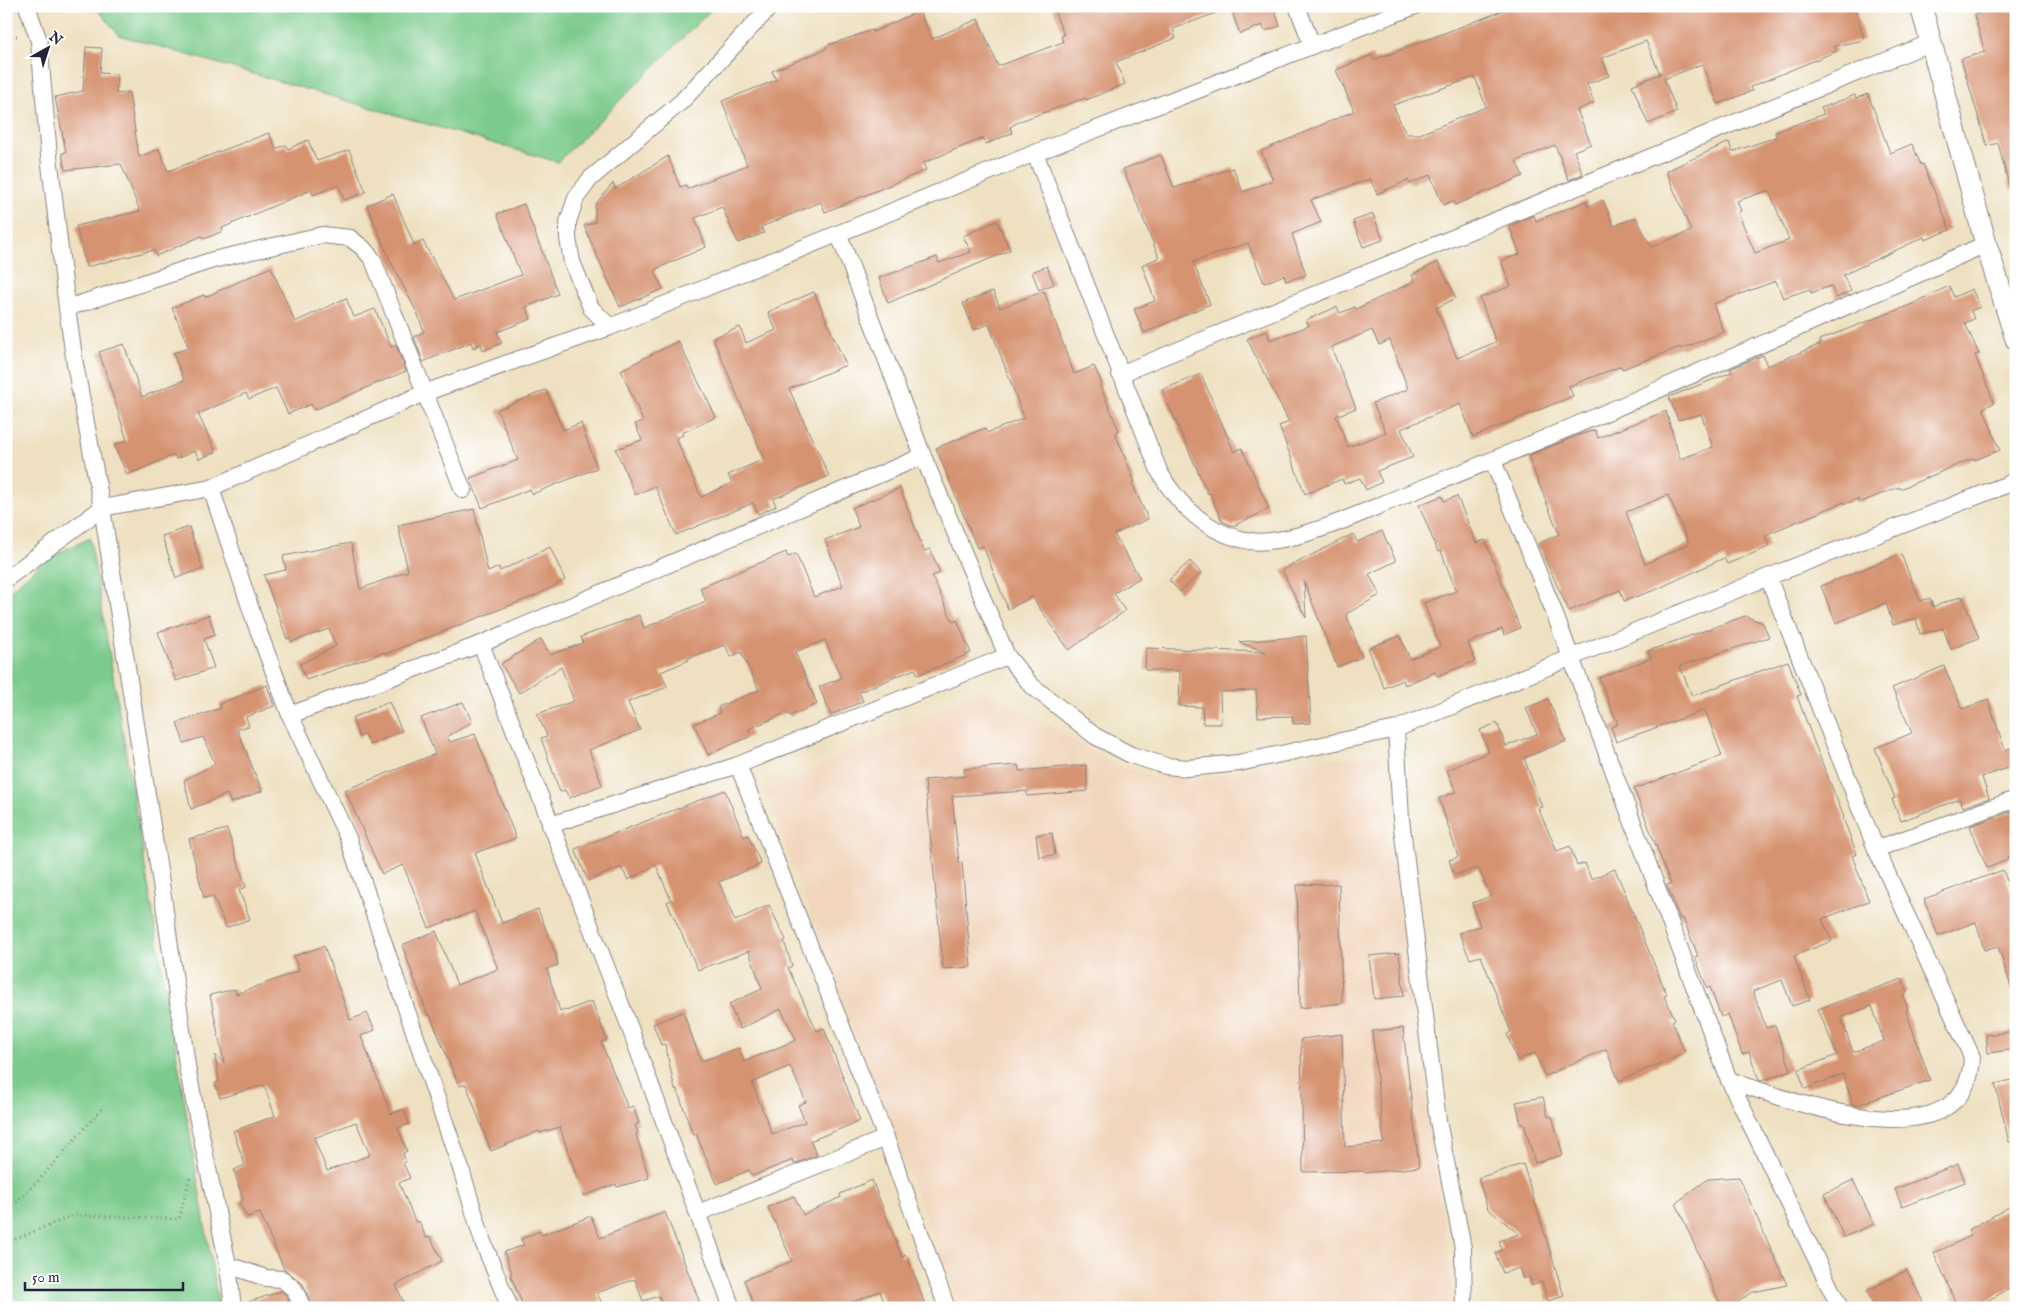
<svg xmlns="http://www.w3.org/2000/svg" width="2022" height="1314" font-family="'IM FELL English',serif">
	<rect width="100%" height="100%" fill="#fff"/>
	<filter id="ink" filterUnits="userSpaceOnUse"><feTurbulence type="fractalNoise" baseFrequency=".02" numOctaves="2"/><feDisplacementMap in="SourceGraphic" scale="10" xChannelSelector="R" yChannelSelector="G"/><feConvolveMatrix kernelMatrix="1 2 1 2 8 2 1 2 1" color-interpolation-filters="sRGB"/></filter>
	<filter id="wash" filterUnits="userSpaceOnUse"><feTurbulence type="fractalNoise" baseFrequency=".0096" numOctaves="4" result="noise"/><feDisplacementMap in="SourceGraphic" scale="20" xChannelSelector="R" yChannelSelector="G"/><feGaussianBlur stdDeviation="1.12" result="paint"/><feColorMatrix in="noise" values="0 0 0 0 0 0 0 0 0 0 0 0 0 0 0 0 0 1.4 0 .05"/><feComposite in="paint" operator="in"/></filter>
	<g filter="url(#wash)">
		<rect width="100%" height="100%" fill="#eee0c0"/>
		<path fill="#f1d5bc" d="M983 688 1072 738 1106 760 1144 774 1201 778 1295 762 1378 755 1455 1308H961L853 1031 766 792Z"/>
		<g fill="#7bcb8c" stroke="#4e7664">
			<path d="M95 6H715L558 162 119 35Z"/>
			<path d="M90 538 219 1308H6V594L46 559Z"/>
		</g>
		<g id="blocks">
			<g fill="#d69371" fill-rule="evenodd">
				<path d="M1052 6 1229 8 1173 29 1176 38 1116 62 1125 84 1086 100 1085 98 1020 121 1010 127 1012 133 986 144 983 138 923 163 926 170 825 212 821 202 761 227 764 233 738 243 722 207 695 218 706 247 656 269 655 272 663 289 620 307 584 226 595 222V205L613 183 615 189 668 156 680 187 686 185 687 189 747 165 722 101 776 80 772 71 826 49V46L872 30 873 32 919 11 932 39 978 19 998 66 1063 42 1061 36 1064 35Z"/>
				<path d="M1230 6H1273L1280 26 1265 31 1262 25 1240 34Z"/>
				<path d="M1515 6H1855L1864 40 1834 46 1837 51 1750 87 1752 91 1718 104 1702 64 1664 79 1677 112 1648 124 1632 85 1660 74 1646 41 1602 58 1609 76 1587 84 1594 103 1577 110 1591 144 1574 151 1583 174 1569 180 1555 145 1516 161 1523 176 1455 205 1452 201 1443 205 1430 175 1410 184 1408 180 1377 194 1370 179 1311 200 1321 222 1292 234 1306 275 1286 281 1284 275 1264 283 1248 243 1193 262 1210 304 1144 333 1134 309 1155 301 1142 265 1158 258V255L1123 169 1161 155 1174 188 1233 168 1243 192 1273 180 1261 151 1354 111 1336 70 1372 55 1374 60ZM1475 77 1486 107 1420 134H1406L1393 105Z"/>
				<path d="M2004 6H2016V188L2010 189 1998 143 1987 146 1961 59 1985 52 1974 15Z"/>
				<path d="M86 47 102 48 100 73 117 74 116 94 129 92 139 157 159 149 168 171 269 133 276 149 286 145 288 149 308 140 317 161 349 150 366 192 344 200 339 185 313 195 311 190 222 228 223 231 204 239 202 236 156 256 154 250 86 267 76 226 140 211 121 164 65 170 62 153 66 152 55 97 83 91Z"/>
				<path d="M1868 94 1890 153 1912 144 1921 165 1923 164 1950 230 1925 240 1924 237 1843 275 1851 291 1836 298 1831 286 1811 293 1810 289 1783 298 1776 281 1713 304 1724 332 1681 349 1680 347 1622 369 1621 366 1569 386 1573 396 1473 437 1460 404 1401 429 1413 457 1377 471 1382 482 1366 490 1360 478 1344 484 1342 479 1305 494 1279 426 1289 422 1247 339 1267 331 1270 340 1309 326 1306 320 1337 307 1340 313 1355 307 1356 309 1415 281 1412 275 1438 262 1456 298 1436 308 1457 358 1496 342 1480 298 1511 286 1501 261 1520 254 1509 226 1534 215 1536 221 1586 201 1588 207 1603 200 1614 226 1636 217 1651 247 1691 231 1666 171 1729 142 1732 152 1776 137 1775 132 1824 114 1821 108 1855 95 1856 98ZM1769 190 1789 240 1755 253 1738 212 1741 211 1737 201ZM1372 330 1379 345 1390 340 1408 389 1373 403 1386 433 1348 447 1336 416 1356 408 1331 347Z"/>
				<path d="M393 194 414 245 423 241 454 300 521 275 497 214 524 204 558 294 526 307 531 319 497 332 502 343 483 351 481 344 473 348 471 342 423 362 414 337 424 332 418 315 389 258 367 205Z"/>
				<path d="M1373 214 1383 240 1363 247 1353 221Z"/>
				<path d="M997 221 1010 250 888 303 879 278 937 257 939 263 971 252 963 236Z"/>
				<path d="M1047 266 1054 284 1039 290 1032 272Z"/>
				<path d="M271 267 295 322 346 298 354 317 375 309 391 347 396 345 406 371 314 410 311 404 288 414 276 388 249 399 246 393 198 414 216 452 199 459 195 451 176 459 174 455 127 475 114 445 127 440 99 352 124 344 142 397 184 380 173 353 189 348 172 308 204 295 205 297Z"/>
				<path d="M1949 286 1954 297 1972 289 1980 307 1971 311 1974 319 1965 323 1979 354 1975 355 1994 403 1983 408 2000 450 1975 460 1974 458 1900 489 1899 487 1859 503 1858 499 1845 504 1844 502 1765 535 1769 547 1727 564 1724 558 1655 590 1624 601 1620 590 1569 611 1538 544 1559 534 1528 456 1579 435 1595 430 1598 438 1666 411 1680 459 1713 447 1701 414 1678 420 1669 397 1732 372 1730 369 1763 355 1767 366 1821 344 1819 340 1910 305ZM1668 495 1689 544 1645 564 1626 512Z"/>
				<path d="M993 291 1000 308 1044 291 1074 374 1094 366 1102 384 1100 385 1119 431 1115 433 1135 482 1132 483 1148 519 1114 534 1140 578 1114 593 1125 611 1069 650 1032 597 1008 609 983 546 977 548 936 448 985 428 987 433 1024 418 989 324 974 330 963 303Z"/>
				<path d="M814 292 846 365 789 389 829 476 773 499 776 506 758 514 753 503 676 535 655 486 635 495 616 449 642 440 635 424 643 421 621 370 678 341 716 417 682 433 683 435 676 438 701 497 732 483 728 475 764 459 713 338 740 327 746 343 776 330 768 312Z"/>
				<path d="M1201 374 1234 452 1242 448 1269 509 1233 526 1222 521 1210 493 1208 494 1162 390Z"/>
				<path d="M546 390 563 430 581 423 597 468 532 494 530 489 482 508 470 478 518 460 497 410Z"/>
				<path d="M900 488 924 551 930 549 940 573 932 576 953 622 957 620 971 653 918 675 915 669 873 686 859 692 863 701 831 715 819 687 841 678 825 640 795 652 817 704 790 716 788 712 749 729 751 736 708 755 694 724 720 713 718 707 759 690 741 652 731 657 725 645 688 658 689 660 661 672 667 687 628 702 640 730 589 750 602 785 569 798 565 790 560 792 541 738 547 736 537 714 574 701 561 667 519 693 501 664 541 639 550 655 583 643 581 637 639 615 644 628 706 601 700 588 786 552 788 557 796 554 814 597 843 586 825 540 859 527 852 508Z"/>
				<path d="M1442 496 1444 501 1457 496 1476 543 1485 540 1520 628 1504 635 1502 629 1468 643 1475 661 1437 676 1435 672 1405 685 1403 680 1384 688 1368 648 1400 636 1410 659 1440 647 1424 603 1456 591 1441 551 1438 552 1419 505Z"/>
				<path d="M474 509 488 572 499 567 500 571 550 547 565 580 537 595 385 654 384 652 306 680 300 664 336 646 329 629 291 642 290 638 287 639 264 575 286 570 283 556 351 543 360 589 408 571 398 525Z"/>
				<path d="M189 527 203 569 176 578 162 536Z"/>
				<path d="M1382 531 1396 561 1369 574 1380 595 1346 614 1362 657 1337 667 1304 581 1306 618 1282 570 1353 534 1357 542Z"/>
				<path d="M1901 554 1920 601 1930 598 1933 607 1962 596 1979 638 1951 649 1943 628 1920 634 1916 618 1893 625 1886 603 1836 623 1821 586Z"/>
				<path d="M1190 561 1201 573 1180 592 1169 580Z"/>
				<path d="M209 615 215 635 204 639 214 668 176 681 158 632Z"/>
				<path d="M1745 616 1763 623 1769 637 1680 666 1692 696 1788 661 1801 695 1797 696 1815 745 1844 817 1843 818 1857 854 1852 856 1869 901 1822 919 1832 941 1794 956 1810 1000 1792 1006 1782 980 1753 991 1766 1028 1775 1025 1791 1070 1761 1081 1759 1080 1749 1052 1742 1054 1728 1014 1721 1017 1710 987 1707 988 1695 957 1698 956 1683 918 1680 919 1667 885 1671 884 1634 789 1722 756 1705 710 1616 742 1611 727 1618 724 1599 678 1651 658 1648 651Z"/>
				<path d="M1306 636 1311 723 1293 724 1292 716 1258 717 1256 690 1220 692 1221 724H1203L1202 707 1179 706 1180 671 1145 670 1146 648 1266 652 1239 642Z"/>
				<path d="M1944 666 1962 709 1988 700 2005 750 2016 746V765L1982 777 1989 798 1963 807 1960 799 1901 821 1892 799 1895 798 1875 748 1912 733 1892 688Z"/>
				<path d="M267 685 274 706 246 717 249 726 237 729 262 791 231 803 227 794 191 809 184 780 215 764 203 737 184 743 177 723 221 708 219 704Z"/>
				<path d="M1548 699 1566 741 1524 758 1542 807 1538 808 1557 851 1570 846 1577 866 1585 863 1591 879 1615 869 1667 995 1664 996 1675 1019 1672 1021 1685 1053 1619 1081 1606 1049 1545 1076 1535 1053 1517 1060 1507 1034 1511 1032 1481 956 1470 959 1459 933 1480 926 1472 903 1491 896 1478 868 1454 875 1449 860 1458 857 1439 798 1456 792 1447 770 1489 752 1480 730 1497 723 1506 746 1537 734 1526 708Z"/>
				<path d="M389 702 402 731 370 745 365 734 359 737 352 718Z"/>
				<path d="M463 702 472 722 447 737 450 742 475 734 516 838 475 853 502 923 538 909 556 955 558 965 547 969 560 1011 565 1009 566 1011 592 1001 607 1040 601 1042 628 1108 633 1106 639 1123 635 1125 638 1133 636 1134 649 1178 617 1187 616 1184 583 1196 560 1127 540 1133 539 1131 491 1151 466 1084 459 1086 430 1015 428 1016 402 945 436 931 457 985 498 969 475 911 429 928 403 865 382 874 345 790 435 754 421 718Z"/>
				<path d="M1018 765 1019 771 1086 765 1088 791 1027 796V791L952 796 959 863 962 862 971 967 943 969 925 780 965 776 964 769Z"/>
				<path d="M725 790 744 837 748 835 761 864 719 882 735 921 769 905 786 940 784 941 792 966 788 968 817 1031 824 1028 860 1121 810 1141 817 1155 794 1164 793 1160 752 1176 749 1170 717 1184 696 1134 693 1135 677 1089 675 1090 665 1044 661 1045 653 1024 683 1012 701 1061 739 1048 744 1062 796 1040 781 1009 740 1029 729 1004 762 989 749 951 698 970 667 902 671 900 656 865 628 880 621 867 588 881 575 849ZM790 1066 806 1102 798 1105 805 1122 772 1134 752 1083Z"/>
				<path d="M2016 810V854L2007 857 2008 860 1987 868 1970 826Z"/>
				<path d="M227 829 246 887 239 890 250 919 226 928 213 896 204 898 189 839Z"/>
				<path d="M1052 833 1055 855 1039 857 1036 835Z"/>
				<path d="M2003 870 2016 906V990H2012L1998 946 1984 950 1976 922 1938 936 1924 899Z"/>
				<path d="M1339 884 1342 1003 1300 1008 1297 885Z"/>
				<path d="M324 946 350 1020 367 1013 375 1030 361 1036 391 1114 404 1109 409 1124 398 1128 407 1151 403 1153 406 1162 403 1163 410 1178 399 1183 416 1223 419 1221 426 1238 430 1236 442 1261 396 1285 406 1308H313L303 1284 284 1269 260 1213 247 1217 239 1202 243 1200 234 1170 245 1165 233 1131 275 1116 264 1085 220 1098 215 1083 219 1082 215 1055 224 1063 210 995 235 989 236 994 299 971 294 956ZM356 1122 370 1155 327 1171 314 1138Z"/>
				<path d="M1399 953 1404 996 1374 999 1369 956Z"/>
				<path d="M1902 979 1907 993 1903 995 1908 1010 1906 1011 1930 1080 1857 1105H1853L1843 1074 1805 1089 1798 1070 1837 1055 1818 1009ZM1872 1006 1884 1041 1853 1052 1841 1017Z"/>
				<path d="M1403 1028 1419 1167 1365 1173 1364 1171 1303 1172 1301 1039 1342 1034 1345 1147 1384 1143 1372 1031Z"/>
				<path d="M2016 1031V1049L1988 1053 1986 1035Z"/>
				<path d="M2016 1079V1141L2009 1142 1995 1084Z"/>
				<path d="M1543 1097 1548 1117 1552 1116 1563 1155 1535 1163 1524 1124H1521L1516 1102Z"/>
				<path d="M1523 1164 1564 1296 1548 1301 1542 1282 1532 1286 1529 1277 1523 1279 1519 1268 1503 1273 1495 1253 1502 1250 1499 1241 1519 1234 1488 1209 1478 1178Z"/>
				<path d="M1958 1164 1965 1182 1902 1207 1895 1189Z"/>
				<path d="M1739 1177 1787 1285 1753 1292 1729 1308H1722L1676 1203 1708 1179Z"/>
				<path d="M872 1180 902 1257 906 1255 915 1276 926 1308H886L880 1291 838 1308H755L744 1280 792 1261 768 1207 794 1196 803 1215 841 1197 840 1194Z"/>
				<path d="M1853 1180 1874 1224 1844 1237 1824 1194Z"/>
				<path d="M2016 1203V1285L1987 1301 1991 1308H1958L1934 1253 1971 1236 1968 1230Z"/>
				<path d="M665 1212 700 1303 686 1308H663L659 1296 643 1301 635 1279 597 1293 604 1308H524L510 1274 512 1273 504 1252 524 1245 521 1239 540 1231 542 1235 591 1216 600 1238Z"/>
				<path d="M1907 1270 1926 1308H1875L1867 1291Z"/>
				<path d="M281 1291 286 1295 292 1308H243V1304Z"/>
			</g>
		</g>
	</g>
	<g filter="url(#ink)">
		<use href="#blocks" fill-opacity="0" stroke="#88817e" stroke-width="1"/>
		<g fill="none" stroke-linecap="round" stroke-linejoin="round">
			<g stroke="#88817e" stroke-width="18">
				<g id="minor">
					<path d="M27 6 39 41 49 156 67 308"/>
					<path d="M1297 6 1312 45"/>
					<path d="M1035 153 1159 471C1178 506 1209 534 1250 541 1292 547 1367 510 1407 494 1603 418 1794 329 1986 244"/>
					<path d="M839 235 923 456 1007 656 1031 685 1095 736 1131 755 1166 766 1188 768 1239 763 1396 729 1768 577 2016 481"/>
					<path d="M610 327 591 308 572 262 568 238V222L576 198 590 179 682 101 771 6"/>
					<path d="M1120 374 1932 42"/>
					<path d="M1493 461 1551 604 1729 1080 1840 1308"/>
					<path d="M211 488 254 619 290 715 348 838 461 1169 483 1242 510 1308"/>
					<path d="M6 579 102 508 211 488 424 393 610 327 1035 153 1415 6"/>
					<path d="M290 715 481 644"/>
					<path d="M1396 729 1401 819 1438 1121 1463 1248 1464 1308"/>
					<path d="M738 765 886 1138 947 1308"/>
					<path d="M550 825 738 765 1007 656"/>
					<path d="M1876 849 2016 799"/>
					<path d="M1729 1080C1787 1100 1968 1168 1972 1057L1876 849 1768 577"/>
					<path d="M698 1213 886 1138"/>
					<path d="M228 1265 266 1278 282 1279 294 1289 303 1308"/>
					<path d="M233 1308 228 1265 188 1072 161 883 102 508 75 364 67 308 213 260 322 235 350 238 363 248 373 260 463 490"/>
					<path d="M732 1308 627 1020 481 644 923 456"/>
				</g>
			</g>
			<g stroke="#88817e" stroke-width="23">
				<path id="tertiary" d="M1921 6 1986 244 2016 339"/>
			</g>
			<g stroke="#88817e" stroke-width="3" stroke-dasharray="1 4" stroke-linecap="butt">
				<path d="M6 36H19"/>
				<path d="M6 1213 40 1179 104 1106"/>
				<path d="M6 1243 74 1215 179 1219 190 1177"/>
			</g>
			<use href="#minor" stroke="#fff" stroke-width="16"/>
			<use href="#tertiary" stroke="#fff" stroke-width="21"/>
		</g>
	</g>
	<rect width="2022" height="1314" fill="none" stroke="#fff" stroke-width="25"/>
	<g transform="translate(48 48) rotate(39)" stroke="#ffffff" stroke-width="4" paint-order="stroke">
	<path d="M0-4L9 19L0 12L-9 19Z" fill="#22223b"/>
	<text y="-8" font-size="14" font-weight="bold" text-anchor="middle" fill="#22223b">N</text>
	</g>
	<path d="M25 1282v8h158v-8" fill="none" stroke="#22223b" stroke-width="2.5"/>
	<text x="32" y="1282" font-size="15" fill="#22223b" stroke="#ffffff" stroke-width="4" paint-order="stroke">50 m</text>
</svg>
